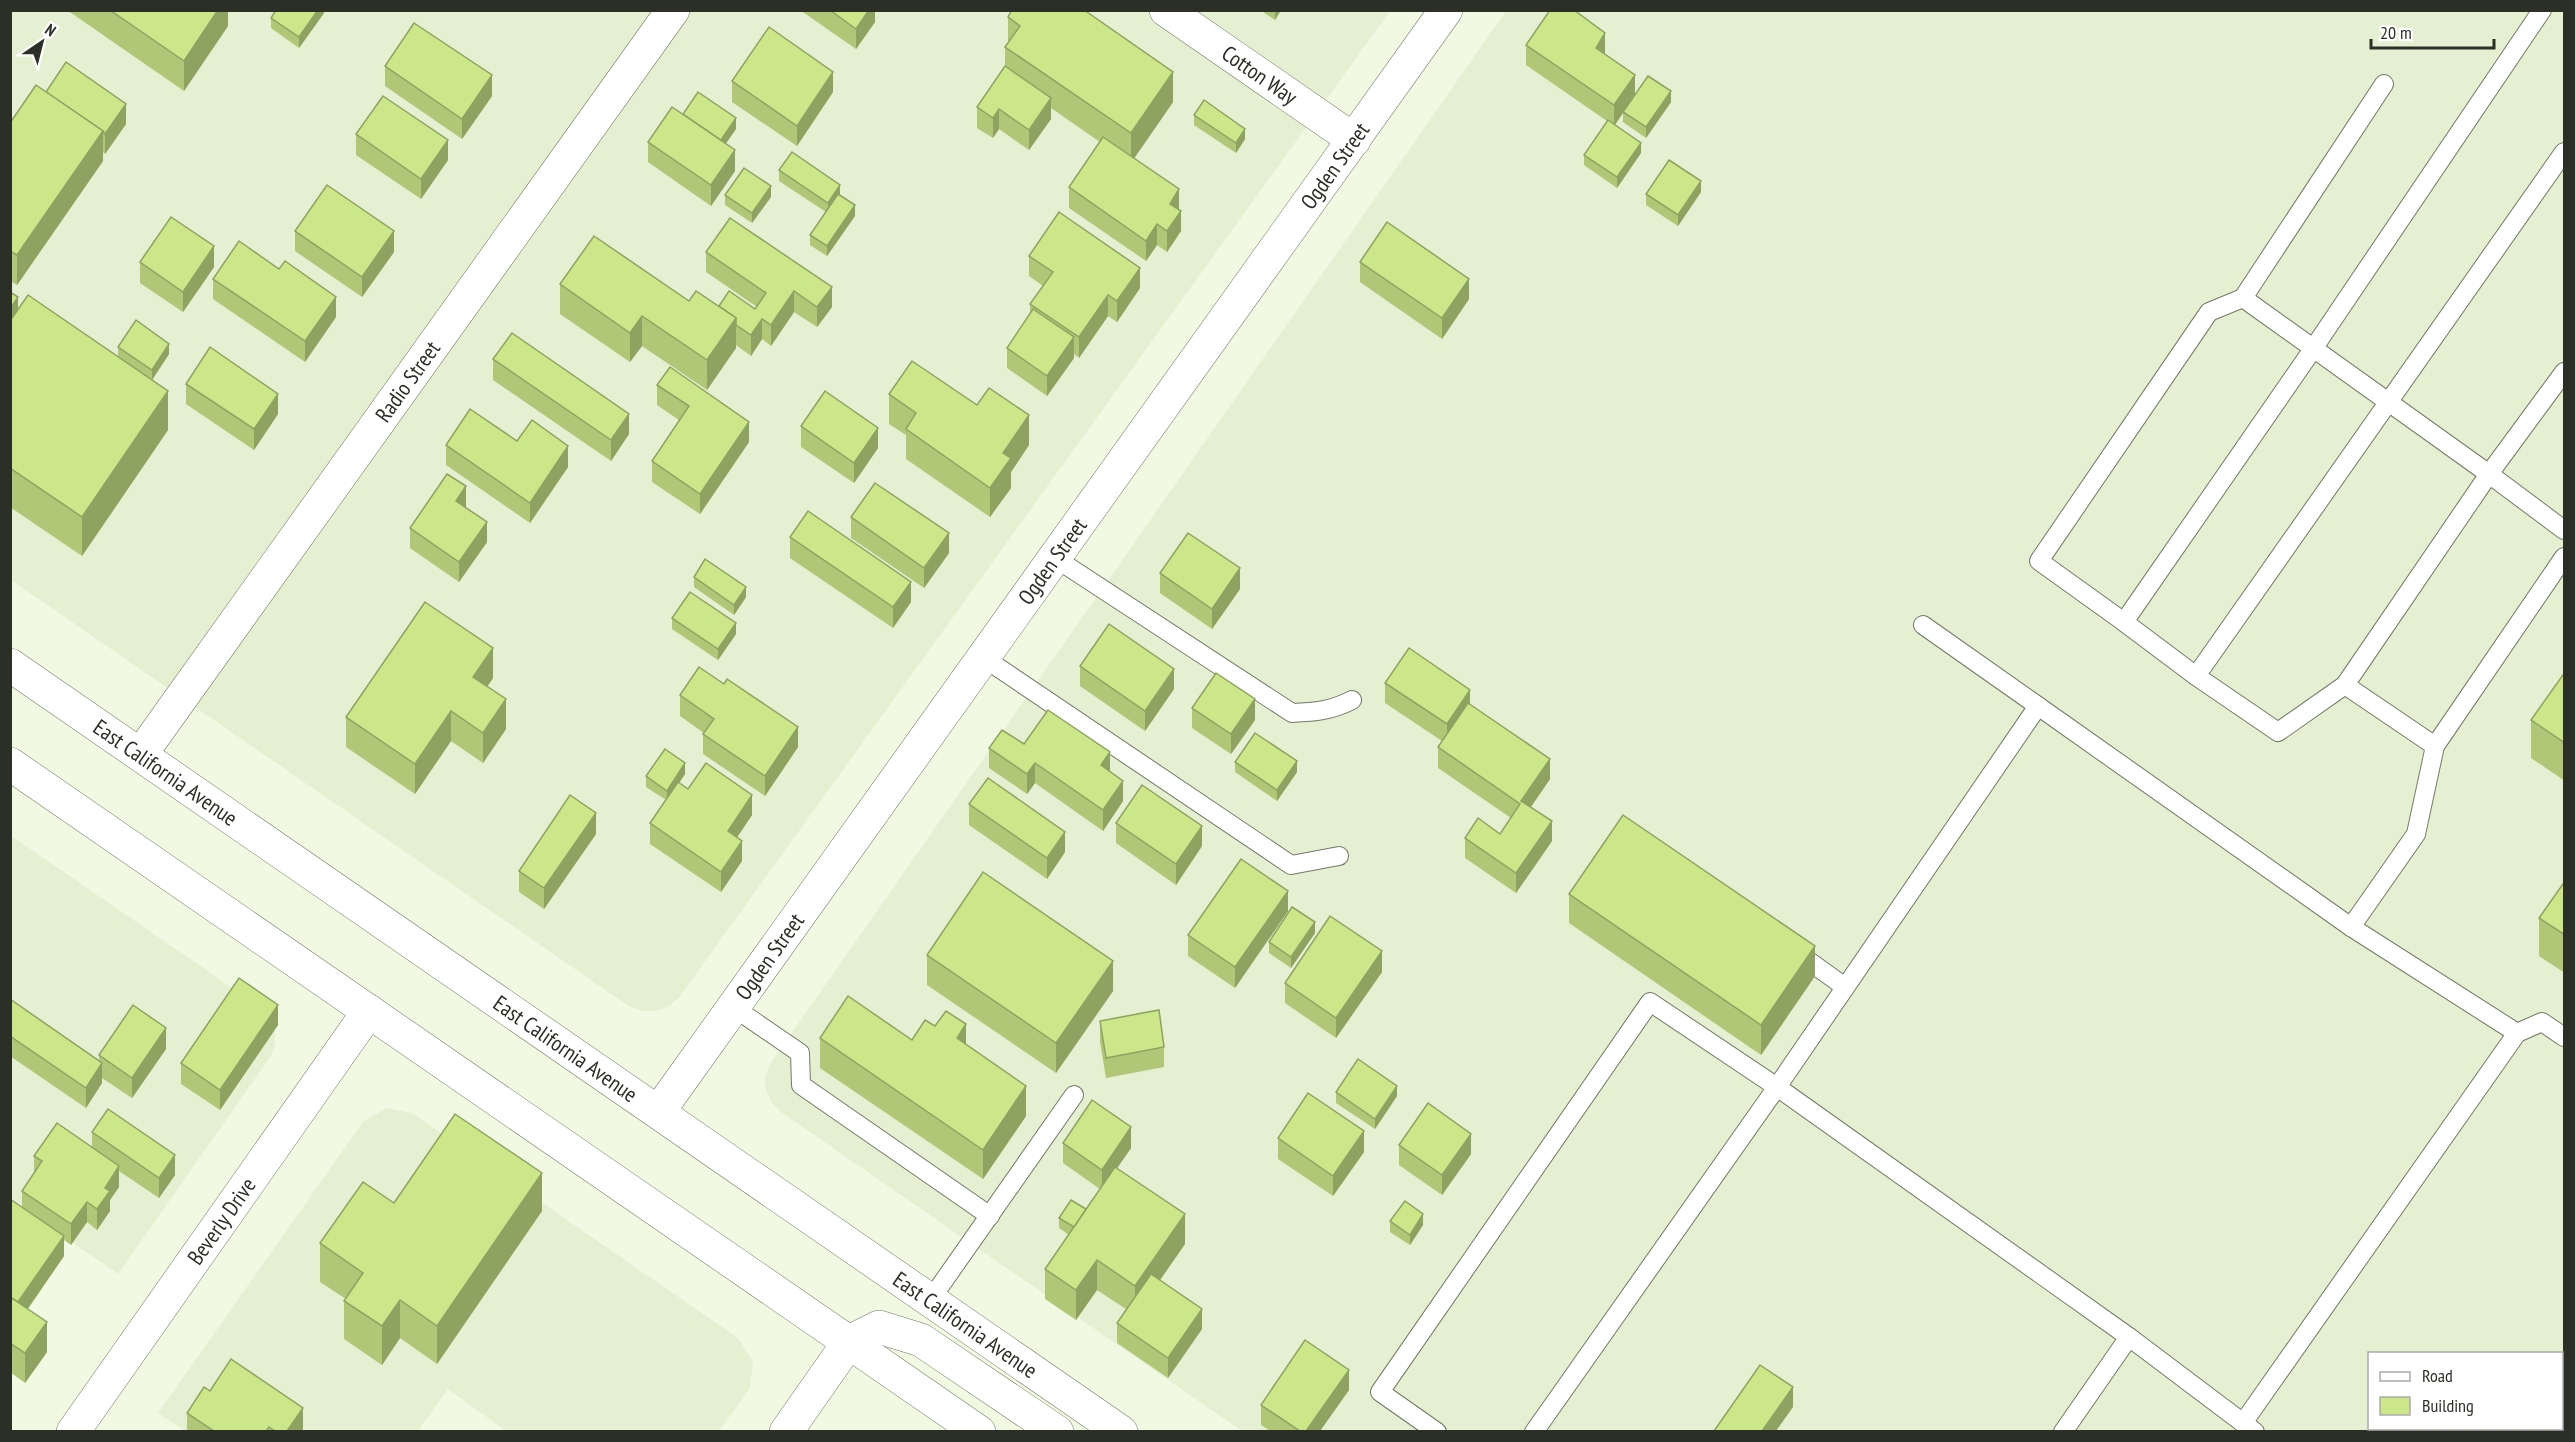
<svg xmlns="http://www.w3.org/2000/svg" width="2575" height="1442" font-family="'PT Sans Narrow',sans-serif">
	<rect width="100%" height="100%" fill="#f2f9e3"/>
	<g fill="#e5efd1" fill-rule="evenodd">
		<path d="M11 11H1390L680 996 670 1006 657 1011H643L630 1007 11 580Z"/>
		<path d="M1506 11H2564V1431H1242L781 1112 771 1102 766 1090 765 1077 770 1064ZM2370 1354H2562V1428H2370Z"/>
		<path d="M10 835 260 1007 275 1030V1043L271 1056 118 1274 11 1200Z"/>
		<path d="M386 1108 412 1113 738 1338 753 1361 750 1388 719 1431H506L448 1389 418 1431H185L158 1413 363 1122Z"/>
	</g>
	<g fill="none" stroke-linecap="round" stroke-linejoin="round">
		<g stroke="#737966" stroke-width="20">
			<g id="lane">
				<path d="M2542 10 2313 349 2124 622 2196 676 2278 732 2345 685 2489 474 2564 530"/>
				<path d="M2243 298 2384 84"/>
				<path d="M1055 558 1292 713C1314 712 1331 711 1352 700"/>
				<path d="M2124 622 2039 561 2209 312 2243 298 2489 474 2564 372"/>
				<path d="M1923 625 2038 706"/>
				<path d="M984 658 1291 865 1339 856"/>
				<path d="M2196 676 2564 152"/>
				<path d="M2345 685 2435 746"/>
				<path d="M2351 927 2416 834 2435 746 2564 557"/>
				<path d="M1795 951 1845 987"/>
				<path d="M733 1007 800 1053 801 1085 990 1216"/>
				<path d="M931 1299 1074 1095"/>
				<path d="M2129 1337 2255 1432"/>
				<path d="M2243 1423 2517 1033 2542 1022 2564 1037"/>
				<path d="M1437 1432 1380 1392 1650 1002 1777 1087 2129 1337 2063 1432"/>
				<path d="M1534 1432 1777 1087 2038 706 2351 927 2517 1033"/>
			</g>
		</g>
		<g stroke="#737966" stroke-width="34">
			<g id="street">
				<path id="s1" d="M1166 10 1354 140"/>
				<path id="s2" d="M141 754 673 10"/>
				<path id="s3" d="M659 1111 1446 10"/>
				<path id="s4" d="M73 1432 369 1011"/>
				<path d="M786 1432 849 1342"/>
			</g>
		</g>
		<g stroke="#737966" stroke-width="34">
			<g id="primary">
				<path id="s5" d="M10 665 1121 1432"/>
				<path d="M10 764 979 1432"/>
				<path d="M849 1342 879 1327 921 1340 1057 1432"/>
			</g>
		</g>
		<use href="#lane" stroke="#fff" stroke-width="18"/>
		<use href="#street" stroke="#fff" stroke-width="33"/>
		<use href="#primary" stroke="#fff" stroke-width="33"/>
	</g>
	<g fill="#afc777">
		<path d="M67 10H228V26L184 91Z"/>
		<path d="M324 10V13L299 48 271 28V18Z"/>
		<path d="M800 10H875V22L856 49Z"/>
		<path d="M1260 10H1281L1275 20Z"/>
		<path d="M1008 17 1173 102 1134 158 1179 210 1181 231 1167 252 1157 245 1146 261 1069 208V187L1100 142 1051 108V119L1029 150 999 129 993 138 977 128V107L1005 66V47L1008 43Z"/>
		<path d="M1526 45 1605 53V54L1635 95 1671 102 1646 138 1623 122V113L1615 125 1641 153 1617 188 1584 165V155L1607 121 1526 65Z"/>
		<path d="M385 66 492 96 462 139 385 86Z"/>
		<path d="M732 81 833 92 797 146 732 102Z"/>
		<path d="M46 92 126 124 105 154 103 152V161L17 285 10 281V123Z"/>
		<path d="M683 114 736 129 726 143 735 171 711 206 648 162V142Z"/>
		<path d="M1194 115 1245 139 1236 153 1194 125Z"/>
		<path d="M356 134 448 160 421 199 356 155Z"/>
		<path d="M779 170 840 195 855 216 827 256 810 245V235L826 212 779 181Z"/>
		<path d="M1701 192 1678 226 1646 205V194Z"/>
		<path d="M725 195 771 197 752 223 725 205Z"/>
		<path d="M295 231 394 252 362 297 295 251Z"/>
		<path d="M706 252 832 307 817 327 794 312 771 346 762 339 751 356 736 345V348L707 390 642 346 630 362 560 314V284L719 306 755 309 757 307 706 272Z"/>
		<path d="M1029 256 1140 288 1117 322 1108 316 1079 358 1074 354V358L1047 396 1007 368V348L1030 313V304L1043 286 1029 276Z"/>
		<path d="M140 262 214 267 183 312 140 283Z"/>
		<path d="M1360 262 1469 299 1442 339 1360 282Z"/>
		<path d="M213 279 336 317 305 362 213 299Z"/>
		<path d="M10 292 18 309 118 357V347L169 354 152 380 168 430 82 556 10 507Z"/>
		<path d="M493 359 629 434 611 461 493 380Z"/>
		<path d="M186 384 278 414 254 450 186 404Z"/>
		<path d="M657 385 749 442 700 514 652 482V461L679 420 657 405Z"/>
		<path d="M889 394 1029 445 1011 472V488L990 517 906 459V435L889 424Z"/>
		<path d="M801 426 878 448 854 483 801 447Z"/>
		<path d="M517 441 568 467 530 523 446 465V445Z"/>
		<path d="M465 507 487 542 459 582 410 548V528Z"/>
		<path d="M851 517 949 553 924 588 851 538Z"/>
		<path d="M790 537 911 602 893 628 790 558Z"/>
		<path d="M1160 573 1240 589 1212 629 1160 593Z"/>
		<path d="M694 577 746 597 734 615 694 587Z"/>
		<path d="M672 618 736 634 718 660 672 629Z"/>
		<path d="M1080 666 1174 689 1145 731 1080 686Z"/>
		<path d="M2565 672V781L2531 758V720Z"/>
		<path d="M493 678 487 687 506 729 483 763 451 741 415 794 346 747V717Z"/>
		<path d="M1385 683 1470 704 1550 779 1531 807 1552 841 1516 893 1465 858V838L1500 834 1511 818 1438 768V747L1442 741 1385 703Z"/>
		<path d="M724 684 798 747 765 796 703 754V734L704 733 680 716V695Z"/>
		<path d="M1192 708 1255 720 1231 754 1192 728Z"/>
		<path d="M1024 744 1110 771 1123 801 1103 831 1035 783 1027 794 989 768V748Z"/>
		<path d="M1235 762 1297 772 1277 801 1235 772Z"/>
		<path d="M685 774 679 783 688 789 752 815 737 837 742 861 721 892 650 844V823L666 800 646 787V776Z"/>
		<path d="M969 804 1065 852 1047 879 969 825Z"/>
		<path d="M1116 823 1202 846 1176 885 1116 843Z"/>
		<path d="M596 834 544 909 519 892V871Z"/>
		<path d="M2565 881V973L2539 956V918Z"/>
		<path d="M1569 894 1815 976 1761 1055 1569 923Z"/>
		<path d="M1288 911 1235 988 1188 956V935Z"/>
		<path d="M1315 933 1291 968 1269 953V942Z"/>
		<path d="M927 955 1113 991 1056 1073 927 985Z"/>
		<path d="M1382 972 1336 1038 1285 1003V983Z"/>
		<path d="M10 999 99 1060V1055L166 1049 132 1098 102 1078V1083L86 1108 10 1056Z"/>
		<path d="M1100 1021 1164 1047V1067L1106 1078 1100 1042Z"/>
		<path d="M278 1025 220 1110 181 1084V1063Z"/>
		<path d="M935 1026 966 1045 1026 1116 983 1179 820 1068V1038L912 1040Z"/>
		<path d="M1336 1092 1397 1096 1375 1129 1336 1103Z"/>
		<path d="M92 1132 175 1175 159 1198 119 1171V1187L110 1200V1211L97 1230 87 1222 71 1245 64 1240V1256L28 1309 47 1352 25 1383 10 1372V1199L22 1207V1191L34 1174V1156L92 1147Z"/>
		<path d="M1278 1138 1364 1152 1333 1196 1278 1159Z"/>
		<path d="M1063 1143 1131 1148 1117 1168 1185 1244 1160 1280 1202 1329 1168 1378 1117 1343V1323L1126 1309 1097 1290 1076 1320 1045 1299V1269L1069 1235 1059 1228V1218L1086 1209 1100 1189 1063 1163Z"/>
		<path d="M1399 1145 1471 1154 1442 1195 1399 1165Z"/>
		<path d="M394 1203 542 1211 437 1364 400 1338 382 1365 344 1339V1301L346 1299 320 1282V1243Z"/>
		<path d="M1390 1221 1423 1225 1410 1245 1390 1232Z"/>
		<path d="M1349 1390 1320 1431H1270L1261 1425V1405Z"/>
		<path d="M210 1391 303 1429 301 1431H187V1413Z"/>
	</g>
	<g fill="#8ea261">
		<path d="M218 10H228V26L184 91V61Z"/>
		<path d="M318 10H324V13L299 48V37Z"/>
		<path d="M869 10H875V22L856 49V29Z"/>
		<path d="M1275 10H1281L1275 20Z"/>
		<path d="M1605 33V53L1596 68V48Z"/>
		<path d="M833 72V92L797 146V126Z"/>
		<path d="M1173 72V102L1131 163V133Z"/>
		<path d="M492 75V96L462 139V119Z"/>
		<path d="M1635 75V95L1614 126V105Z"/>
		<path d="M1671 91V102L1646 138V127Z"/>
		<path d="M1051 98V119L1029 150V130Z"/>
		<path d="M126 104V124L105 154V134Z"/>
		<path d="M999 109V129L993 138V118Z"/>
		<path d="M736 118V129L720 152V142Z"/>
		<path d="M1245 129V139L1236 153V143Z"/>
		<path d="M103 131V161L17 285V255Z"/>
		<path d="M448 140V160L421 199V179Z"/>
		<path d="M1641 143V153L1617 188V177Z"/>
		<path d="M735 150V171L711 206V185Z"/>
		<path d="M1701 181V192L1678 226V215Z"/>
		<path d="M840 185V195L828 214V203Z"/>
		<path d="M771 186V197L752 223V213Z"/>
		<path d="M1179 189V210L1170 204Z"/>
		<path d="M855 205V216L827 256V246Z"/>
		<path d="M1181 211V231L1167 252V231Z"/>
		<path d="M1157 224V245L1146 261V241Z"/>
		<path d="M394 231V252L362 297V277Z"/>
		<path d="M214 246V267L183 312V292Z"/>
		<path d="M1140 268V288L1117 322V301Z"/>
		<path d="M1469 279V299L1442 339V318Z"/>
		<path d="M832 287V307L817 327V307Z"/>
		<path d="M794 291V312L771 346V325Z"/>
		<path d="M1108 295V316L1079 358V337Z"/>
		<path d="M18 297V327L10 338V309Z"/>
		<path d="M336 297V317L305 362V341Z"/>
		<path d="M642 316V346L630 362V333Z"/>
		<path d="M736 318V348L707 390V360Z"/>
		<path d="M762 319V339L751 356V335Z"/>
		<path d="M1074 337V358L1047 396V376Z"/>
		<path d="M169 344V354L152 380V370Z"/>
		<path d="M168 391V430L82 556V517Z"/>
		<path d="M278 394V414L254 450V429Z"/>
		<path d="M629 414V434L611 461V440Z"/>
		<path d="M1029 415V445L1011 472V488L990 517V488L1003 453Z"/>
		<path d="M749 422V442L700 514V494Z"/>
		<path d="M878 428V448L854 483V463Z"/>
		<path d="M568 446V467L530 523V503Z"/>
		<path d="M466 486V507L456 522V501Z"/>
		<path d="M487 522V542L459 582V562Z"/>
		<path d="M949 533V553L924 588V568Z"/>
		<path d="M1240 568V589L1212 629V609Z"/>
		<path d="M911 582V602L893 628V607Z"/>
		<path d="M746 587V597L734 615V605Z"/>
		<path d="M736 623V634L718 660V649Z"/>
		<path d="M493 648V678L473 707V677Z"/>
		<path d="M1174 669V689L1145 731V711Z"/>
		<path d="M1470 690V711L1447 745V724Z"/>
		<path d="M506 699V729L483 763V733Z"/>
		<path d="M1255 699V720L1231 754V734Z"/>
		<path d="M451 711V741L415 794V764Z"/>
		<path d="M798 727V747L765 796V776Z"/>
		<path d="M1110 752V772L1101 765Z"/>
		<path d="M1550 759V779L1521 821V801Z"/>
		<path d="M1297 761V772L1277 801V790Z"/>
		<path d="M685 763V774L667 801V791Z"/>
		<path d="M1035 763V783L1027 794V774Z"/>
		<path d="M1123 781V801L1103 831V810Z"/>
		<path d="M752 795V815L728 851V831Z"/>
		<path d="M596 813V834L544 909V888Z"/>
		<path d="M1552 821V841L1516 893V873Z"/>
		<path d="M1202 826V846L1176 885V864Z"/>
		<path d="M1065 832V852L1047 879V858Z"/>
		<path d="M742 841V861L721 892V872Z"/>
		<path d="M1288 891V911L1235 988V967Z"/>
		<path d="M1315 922V933L1291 968V957Z"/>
		<path d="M1815 946V976L1761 1055V1025Z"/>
		<path d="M1382 951V972L1336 1038V1018Z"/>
		<path d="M1113 961V991L1056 1073V1043Z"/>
		<path d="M278 1005V1025L220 1110V1090Z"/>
		<path d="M966 1024V1054L957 1038Z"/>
		<path d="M166 1028V1049L132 1098V1078Z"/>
		<path d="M102 1063V1083L86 1108V1088Z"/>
		<path d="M1026 1086V1116L983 1179V1150Z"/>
		<path d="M1397 1086V1096L1375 1129V1119Z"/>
		<path d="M1131 1127V1148L1102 1190V1170Z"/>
		<path d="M1364 1131V1152L1333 1196V1176Z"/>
		<path d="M1471 1134V1154L1442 1195V1175Z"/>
		<path d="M175 1155V1175L159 1198V1178Z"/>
		<path d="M119 1166V1187L110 1200V1211L97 1230V1209L105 1188Z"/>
		<path d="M542 1173V1211L437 1364V1326Z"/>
		<path d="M87 1202V1222L71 1245V1224Z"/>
		<path d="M1185 1214V1244L1135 1316V1286Z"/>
		<path d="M1423 1214V1225L1410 1245V1235Z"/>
		<path d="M64 1236V1256L17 1324V1304Z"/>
		<path d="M1097 1260V1290L1076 1320V1290Z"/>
		<path d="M400 1300V1338L382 1365V1326Z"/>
		<path d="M1202 1309V1329L1168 1378V1358Z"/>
		<path d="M47 1322V1352L25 1383V1353Z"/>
		<path d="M1349 1370V1390L1320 1431H1306Z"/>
		<path d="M1793 1387V1407L1776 1431H1762Z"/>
		<path d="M303 1408V1429L301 1431H287Z"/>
	</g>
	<g fill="#cbe78a" stroke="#8ea261" stroke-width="1.5">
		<path d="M110 10H218L184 61Z"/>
		<path d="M276 10H318L299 37 271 18Z"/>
		<path d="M830 10H869L856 29Z"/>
		<path d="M1012 10H1084L1173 72 1131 133 1005 47 1020 26 1008 17Z"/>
		<path d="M1550 10H1574L1605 33 1596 48 1635 75 1614 105 1526 45Z"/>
		<path d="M414 23 492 75 462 119 385 66Z"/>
		<path d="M769 27 833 72 797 126 732 81Z"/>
		<path d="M66 62 126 104 105 134 102 131H103L46 92Z"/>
		<path d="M1005 66 1051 98 1029 130 999 109 993 118 977 107Z"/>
		<path d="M1648 76 1671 91 1646 127 1623 112Z"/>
		<path d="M36 85 103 131 17 255 10 251V123Z"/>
		<path d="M698 92 736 118 721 140 683 114Z"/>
		<path d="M383 96 448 140 421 179 356 134Z"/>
		<path d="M1204 100 1245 129 1236 143 1194 115Z"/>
		<path d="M672 107 735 150 711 185 648 142Z"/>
		<path d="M1608 120 1641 143 1617 177 1584 155Z"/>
		<path d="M1103 137 1179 189 1170 204 1181 211 1167 231 1157 224 1146 241 1069 187Z"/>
		<path d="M792 152 840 185 828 203 779 170Z"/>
		<path d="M1669 160 1701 181 1678 215 1646 194Z"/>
		<path d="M744 168 771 186 752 213 725 195Z"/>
		<path d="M327 185 394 231 362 277 295 231Z"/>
		<path d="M838 194 855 205 827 246 810 235Z"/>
		<path d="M1059 212 1140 268 1117 301 1108 295 1079 337 1030 304 1053 272 1029 256Z"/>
		<path d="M171 217 214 246 183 292 140 262Z"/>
		<path d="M730 218 832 287 817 307 794 291 771 325 762 319 751 335 736 325V318L719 306 729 291 755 309 766 293 706 252Z"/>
		<path d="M1387 222 1469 279 1442 318 1360 262Z"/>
		<path d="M594 236 689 301 696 291 736 318 707 360 642 316 630 333 560 284Z"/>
		<path d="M239 241 279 269 285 261 336 297 305 341 213 279Z"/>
		<path d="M10 292 18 297 10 309Z"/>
		<path d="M28 295 168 391 82 517 10 468V321Z"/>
		<path d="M1033 309 1074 337 1047 376 1007 348Z"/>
		<path d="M136 320 169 344 152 370 118 347Z"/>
		<path d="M512 333 629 414 611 440 493 359Z"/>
		<path d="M210 347 278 394 254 429 186 384Z"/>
		<path d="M912 361 977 405 989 388 1029 415 1003 453 1011 458 990 488 906 429 916 413 889 394Z"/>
		<path d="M670 367 749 422 700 494 652 461 689 406 657 385Z"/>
		<path d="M825 391 878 428 854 463 801 426Z"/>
		<path d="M470 409 517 441 532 420 568 446 530 503 446 445Z"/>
		<path d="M447 474 466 486 456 501 487 522 459 562 410 528Z"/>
		<path d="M875 483 949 533 924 568 851 517Z"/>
		<path d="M808 511 911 582 893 607 790 537Z"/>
		<path d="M1188 533 1240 568 1212 609 1160 573Z"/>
		<path d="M705 559 746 587 734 605 694 577Z"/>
		<path d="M690 592 736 623 718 649 672 618Z"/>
		<path d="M425 602 493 648 473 677 506 699 483 733 451 711 415 764 346 717Z"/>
		<path d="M1109 624 1174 669 1145 711 1080 666Z"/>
		<path d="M1409 648 1470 690 1447 724 1385 683Z"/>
		<path d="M699 667 724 684 727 679 798 727 765 776 703 734 714 719 680 695Z"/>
		<path d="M2565 672V743L2531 720Z"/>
		<path d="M1216 673 1255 699 1231 734 1192 708Z"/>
		<path d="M1468 703 1550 759 1521 801 1552 821 1516 873 1465 838 1478 818 1500 834 1520 804 1438 747Z"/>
		<path d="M1048 710 1110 752 1101 765 1123 781 1103 810 1035 763 1027 774 989 748 1002 730 1024 744Z"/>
		<path d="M1255 733 1297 761 1277 790 1235 762Z"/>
		<path d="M665 749 685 763 667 791 646 776Z"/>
		<path d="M706 763 752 795 728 831 742 841 721 872 650 823 678 782 688 789Z"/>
		<path d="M988 778 1065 832 1047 858 969 804Z"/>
		<path d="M1142 785 1202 826 1176 864 1116 823Z"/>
		<path d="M570 795 596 813 544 888 519 871Z"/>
		<path d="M1623 815 1815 946 1761 1025 1569 894Z"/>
		<path d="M1241 859 1288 891 1235 967 1188 935Z"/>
		<path d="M983 872 1113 961 1056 1043 927 955Z"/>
		<path d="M2565 881V935L2539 918Z"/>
		<path d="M1292 907 1315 922 1291 957 1269 942Z"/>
		<path d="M1330 916 1382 951 1336 1018 1285 983Z"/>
		<path d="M239 978 278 1005 220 1090 181 1063Z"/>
		<path d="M848 996 912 1040 925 1020 935 1026 946 1011 966 1024 957 1038 1026 1086 983 1150 820 1038Z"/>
		<path d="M10 999 102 1063 86 1088 10 1036Z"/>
		<path d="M133 1005 166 1028 132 1078 99 1055Z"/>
		<path d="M1159 1010 1164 1047 1106 1058 1100 1021Z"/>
		<path d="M1358 1059 1397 1086 1375 1119 1336 1092Z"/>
		<path d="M1308 1093 1364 1131 1333 1176 1278 1138Z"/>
		<path d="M1092 1100 1131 1127 1102 1170 1063 1143Z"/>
		<path d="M1428 1103 1471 1134 1442 1175 1399 1145Z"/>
		<path d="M108 1109 175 1155 159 1178 92 1132Z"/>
		<path d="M455 1114 542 1173 437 1326 400 1300 382 1326 344 1301 363 1273 320 1243 363 1182 394 1203Z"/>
		<path d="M57 1123 119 1166 105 1188 110 1191 97 1209 87 1202 71 1224 22 1191 42 1161 34 1156Z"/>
		<path d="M1115 1167 1185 1214 1135 1286 1097 1260 1076 1290 1045 1269Z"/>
		<path d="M10 1199 64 1236 18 1302 10 1297Z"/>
		<path d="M1071 1200 1086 1209 1074 1227 1059 1218Z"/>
		<path d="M1405 1201 1423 1214 1410 1235 1390 1221Z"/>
		<path d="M1151 1274 1202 1309 1168 1358 1117 1323Z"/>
		<path d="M10 1297 47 1322 25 1353 10 1343Z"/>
		<path d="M1305 1340 1349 1370 1306 1431H1300L1261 1405Z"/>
		<path d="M231 1359 303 1408 287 1431H275L269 1427 266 1431H214L187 1413 204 1387 210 1391Z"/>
		<path d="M1760 1365 1793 1387 1762 1431H1714Z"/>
	</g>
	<g text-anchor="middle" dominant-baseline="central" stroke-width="4.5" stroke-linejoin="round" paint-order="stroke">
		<g font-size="22" fill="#2c2f26" stroke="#fff">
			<text stroke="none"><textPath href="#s1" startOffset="114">Cotton Way</textPath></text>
			<text stroke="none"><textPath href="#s3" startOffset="1162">Ogden Street</textPath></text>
			<text stroke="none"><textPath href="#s2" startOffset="458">Radio Street</textPath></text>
			<text stroke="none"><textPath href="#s3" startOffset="676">Ogden Street</textPath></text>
			<text stroke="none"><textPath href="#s5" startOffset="189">East California Avenue</textPath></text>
			<text stroke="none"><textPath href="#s3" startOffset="190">Ogden Street</textPath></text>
			<text stroke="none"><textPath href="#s5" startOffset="675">East California Avenue</textPath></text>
			<text stroke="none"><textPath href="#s4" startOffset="258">Beverly Drive</textPath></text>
			<text stroke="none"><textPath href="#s5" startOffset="1161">East California Avenue</textPath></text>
		</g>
	</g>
	<rect width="2575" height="1442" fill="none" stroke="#2c2f26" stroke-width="24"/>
	<rect x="2368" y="1352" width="195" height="78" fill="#ffffff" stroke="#abaca8" stroke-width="1.5"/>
	<rect x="2380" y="1372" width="30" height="9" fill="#ffffff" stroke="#abaca8" stroke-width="1.5"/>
	<text x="2422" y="1382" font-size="18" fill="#2c2f26">Road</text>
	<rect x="2380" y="1397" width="30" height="18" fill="#cbe78a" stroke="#abaca8" stroke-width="1.5"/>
	<text x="2422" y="1412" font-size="18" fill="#2c2f26">Building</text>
	<g transform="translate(42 42) rotate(35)" stroke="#ffffff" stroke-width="4.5" paint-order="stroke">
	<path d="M0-4.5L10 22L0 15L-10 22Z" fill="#2c2f26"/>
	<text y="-9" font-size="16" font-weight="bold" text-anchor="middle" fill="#2c2f26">N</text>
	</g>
	<path d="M2371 39v9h123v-9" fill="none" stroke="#2c2f26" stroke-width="3"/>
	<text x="2380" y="39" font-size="18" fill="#2c2f26" stroke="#ffffff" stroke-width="4.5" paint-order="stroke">20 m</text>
</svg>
